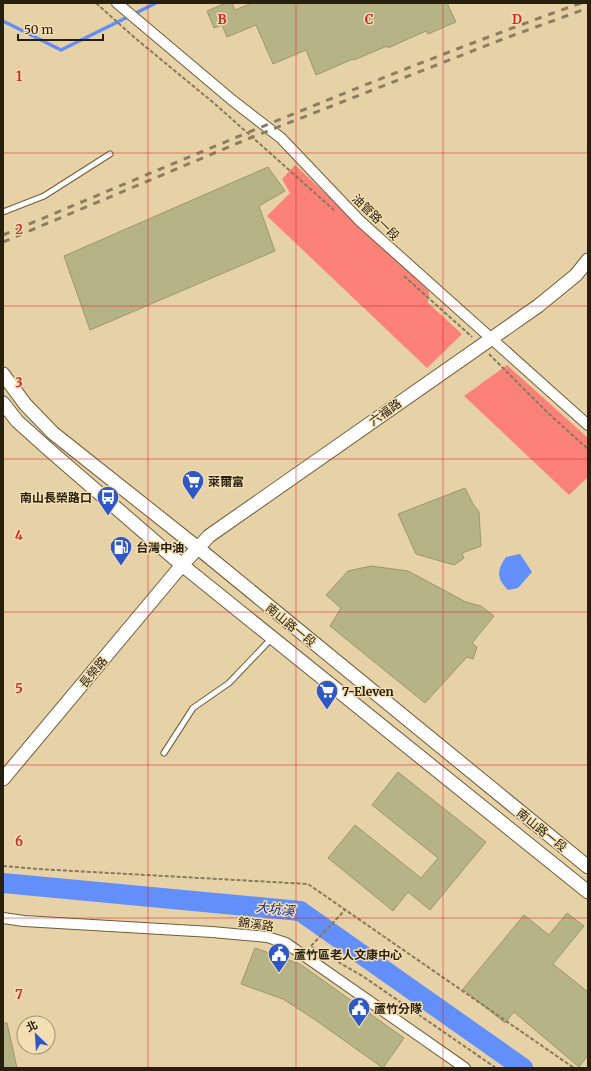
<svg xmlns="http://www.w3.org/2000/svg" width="591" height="1071" font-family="Merriweather,'Noto Sans TC',serif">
	<rect width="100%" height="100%" fill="#e7d2a7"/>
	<g fill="#fc8179">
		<path d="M295 165 429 291 428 303 462 334 427 368 267 216 290 193 282 179Z"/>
		<path d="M507 365 588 438V477L569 495 464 396Z"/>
	</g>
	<path fill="#628ff9" d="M520 554 532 572 518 588 508 590C496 578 497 570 506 557Z"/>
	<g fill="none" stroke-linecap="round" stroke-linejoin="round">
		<path stroke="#628ff9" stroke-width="3.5" d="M3 21 61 50 156 3"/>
		<path stroke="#628ff9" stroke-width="20" d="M3 883 300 911 523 1068"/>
	</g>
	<g fill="#b6b386" stroke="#9b986c">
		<path d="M226 3H232L235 10 252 3H447L456 22 428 34 426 31 388 48 387 46 354 60 353 59 316 75 306 50 273 64 256 25 227 37 222 25 214 28 207 11Z"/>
		<path d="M268 167 285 191 259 206 275 251 90 330 64 256Z"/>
		<path d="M465 488 473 504 479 512 481 546 462 553 464 558 454 565 416 554 398 514Z"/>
		<path d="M371 566 408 571 466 602 481 606 494 616 472 643 477 647 473 659 467 657 425 703 330 626 341 608 326 595 348 571Z"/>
		<path d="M398 772 486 842 430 910 408 892 393 911 328 858 355 825 421 878 438 858 372 805Z"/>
		<path d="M567 913 584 926 553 964 588 992V1055L579 1067 514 1012 505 1023 463 989 524 915 549 935Z"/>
		<path d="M255 948 300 964 404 1038 383 1068 314 1019 283 999 241 984Z"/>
		<path d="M3 1023H7L17 1068H3Z"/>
	</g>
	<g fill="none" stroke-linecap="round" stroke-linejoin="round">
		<g stroke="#6f5d35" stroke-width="7">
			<g id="service">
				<path d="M3 212 44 196 110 154"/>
				<path d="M164 753 193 708 229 683 271 639"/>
			</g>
		</g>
		<g stroke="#6f5d35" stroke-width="12">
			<g id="minor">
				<path d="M117 3 232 100 281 138 360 221 588 425"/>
				<path d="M3 918 24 921 212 932 267 937 286 943 465 1068"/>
			</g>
		</g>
		<g stroke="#6f5d35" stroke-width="15">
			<g id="tertiary">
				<path d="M3 374 25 404 53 433 198 548 588 867"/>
				<path d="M3 403 17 421 47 448 182 565 588 892"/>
				<path d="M3 779 182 565 209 536 538 306 576 275 588 260"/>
			</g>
		</g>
		<g stroke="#897a5c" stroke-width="2" stroke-dasharray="4 2" stroke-linecap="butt">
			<path d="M96 3 135 38 215 104 335 211"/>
			<path d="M404 276 472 337"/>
			<path d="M489 354 549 414 588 449"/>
			<path d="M3 866 38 869 308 884 574 1068"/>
			<path d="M311 946 345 910"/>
			<path d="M312 947 364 977 496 1068"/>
		</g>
		<use href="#service" stroke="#fff" stroke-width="5"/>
		<use href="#minor" stroke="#fff" stroke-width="10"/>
		<use href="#tertiary" stroke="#fff" stroke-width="13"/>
		<g stroke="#8d7e5f" stroke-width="3" stroke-dasharray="7 7" stroke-linecap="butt">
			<path d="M3 235C194 155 385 73 581 3"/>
			<path d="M3 242 250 138 503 39 588 8"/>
		</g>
	</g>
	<path fill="none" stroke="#d62828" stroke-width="1" stroke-opacity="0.55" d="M148 3V1068M296 3V1068M443 3V1068M3 153H588M3 306H588M3 459H588M3 612H588M3 765H588M3 918H588"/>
	<defs>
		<g id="supermarket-pin" transform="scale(1.15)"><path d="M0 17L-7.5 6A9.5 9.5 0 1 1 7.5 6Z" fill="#2e58c8" stroke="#f4dfb4"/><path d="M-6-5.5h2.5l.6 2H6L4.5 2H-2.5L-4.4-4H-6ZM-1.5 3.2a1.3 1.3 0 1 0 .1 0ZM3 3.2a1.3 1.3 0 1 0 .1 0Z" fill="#fff"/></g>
		<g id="bus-pin" transform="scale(1.15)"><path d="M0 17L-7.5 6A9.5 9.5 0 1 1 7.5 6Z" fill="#2e58c8" stroke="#f4dfb4"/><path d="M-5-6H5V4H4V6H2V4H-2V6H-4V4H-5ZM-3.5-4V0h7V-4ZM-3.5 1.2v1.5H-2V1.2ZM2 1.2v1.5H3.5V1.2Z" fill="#fff"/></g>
		<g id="fuel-pin" transform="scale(1.15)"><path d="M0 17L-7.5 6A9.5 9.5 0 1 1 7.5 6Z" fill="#2e58c8" stroke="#f4dfb4"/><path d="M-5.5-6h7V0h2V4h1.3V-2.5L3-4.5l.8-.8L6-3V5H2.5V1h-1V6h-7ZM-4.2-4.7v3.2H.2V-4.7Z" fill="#fff"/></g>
		<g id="civic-pin" transform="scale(1.15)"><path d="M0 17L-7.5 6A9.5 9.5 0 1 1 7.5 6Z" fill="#2e58c8" stroke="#f4dfb4"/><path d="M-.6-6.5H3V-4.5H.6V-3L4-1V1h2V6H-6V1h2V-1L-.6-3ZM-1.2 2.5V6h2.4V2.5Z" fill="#fff"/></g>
	</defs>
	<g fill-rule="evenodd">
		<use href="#supermarket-pin" x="193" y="481"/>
		<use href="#bus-pin" x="108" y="497"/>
		<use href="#fuel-pin" x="121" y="547"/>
		<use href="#supermarket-pin" x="327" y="691"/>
		<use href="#civic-pin" x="279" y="954"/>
		<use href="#civic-pin" x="359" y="1008"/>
	</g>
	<g text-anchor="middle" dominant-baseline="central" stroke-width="3" stroke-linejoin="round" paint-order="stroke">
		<g font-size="12" fill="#28200f" stroke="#f4dfb4">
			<text transform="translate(376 217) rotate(44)">油管路一段</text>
			<text transform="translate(385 412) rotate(-35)">六福路</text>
			<text transform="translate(291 625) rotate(39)">南山路一段</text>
			<text transform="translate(93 672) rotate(-50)">長榮路</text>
			<text transform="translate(542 830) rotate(39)">南山路一段</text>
			<text transform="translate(256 924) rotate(8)">錦溪路</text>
		</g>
		<g font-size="12" font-weight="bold" fill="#28200f" stroke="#f4dfb4" text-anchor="start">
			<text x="208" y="481">萊爾富</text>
			<text x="92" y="497" text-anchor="end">南山長榮路口</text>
			<text x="136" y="547">台灣中油</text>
			<text x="342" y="691">7-Eleven</text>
			<text x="294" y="954">蘆竹區老人文康中心</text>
			<text x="374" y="1008">蘆竹分隊</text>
		</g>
		<g font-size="13" font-style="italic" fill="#06209b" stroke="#f4dfb4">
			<text transform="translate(275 909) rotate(6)">大坑溪</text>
		</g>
	</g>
	<g font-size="13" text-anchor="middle" font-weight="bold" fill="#d62828" stroke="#f4dfb4" stroke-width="3" stroke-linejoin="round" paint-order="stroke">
		<text x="222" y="24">B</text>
		<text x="369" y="24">C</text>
		<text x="517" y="24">D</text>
		<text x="19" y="81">1</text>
		<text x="19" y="234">2</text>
		<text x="19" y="387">3</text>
		<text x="19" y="540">4</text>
		<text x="19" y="693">5</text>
		<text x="19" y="846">6</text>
		<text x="19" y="999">7</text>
	</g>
	<rect width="591" height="1071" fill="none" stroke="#28200f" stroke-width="8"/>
	<g transform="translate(36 1035) rotate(335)"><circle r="19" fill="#f4dfb4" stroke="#a29372"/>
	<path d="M0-3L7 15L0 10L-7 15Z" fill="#2e58c8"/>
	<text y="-6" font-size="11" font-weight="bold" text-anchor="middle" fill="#28200f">北</text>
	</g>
	<path d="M18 34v6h85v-6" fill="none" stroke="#28200f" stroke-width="2"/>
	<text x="24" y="34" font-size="12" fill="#28200f" stroke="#f4dfb4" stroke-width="3" paint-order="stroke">50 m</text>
</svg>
